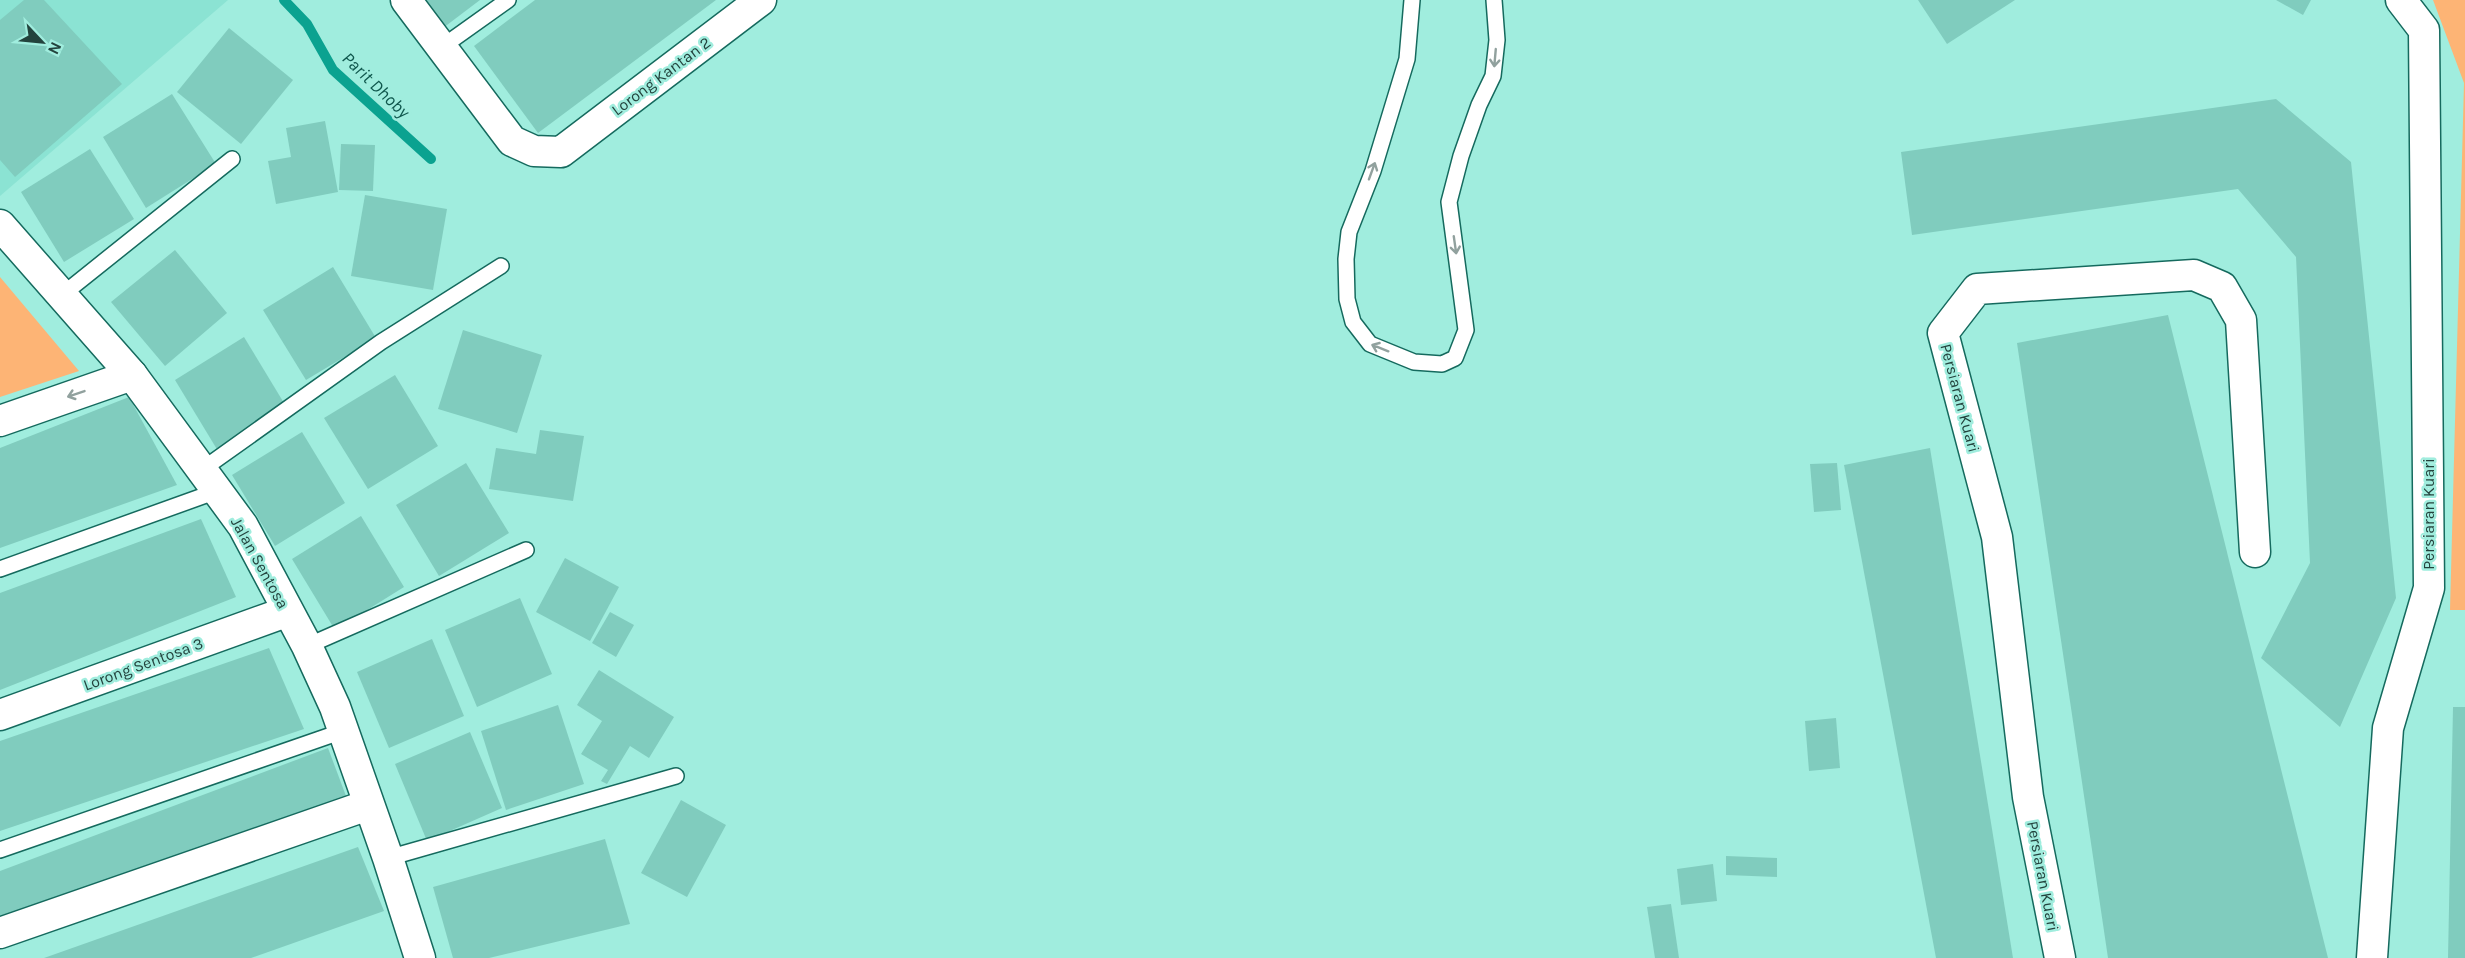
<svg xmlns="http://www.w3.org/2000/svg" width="2465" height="958" font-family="Karla,sans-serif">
	<rect width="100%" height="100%" fill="#a0edde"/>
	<path fill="#8be3d3" d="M0 0H228L0 196Z"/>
	<g fill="#fdb475">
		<path d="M2433 0H2465V610H2450L2464 83Z"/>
		<path d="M0 277 79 371 0 397Z"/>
	</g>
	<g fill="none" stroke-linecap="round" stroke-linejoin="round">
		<path stroke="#0ba290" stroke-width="10" d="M284 0 307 24 333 70 431 159"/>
	</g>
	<g fill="#80ccbe">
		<path d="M24 0H44L122 84 15 177 0 160V20Z"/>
		<path d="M423 0H480L443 28Z"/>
		<path d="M535 0H716L538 133 474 46Z"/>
		<path d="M1918 0H2015L1947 44Z"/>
		<path d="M2276 0H2311L2303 15Z"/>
		<path d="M229 28 293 80 241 144 177 92Z"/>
		<path d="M172 94 216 164 146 208 103 137Z"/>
		<path d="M2276 99 2351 162 2396 598 2340 727 2261 658 2310 563 2296 257 2238 189 1912 235 1901 152Z"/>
		<path d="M325 121 338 192 276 204 268 161 291 157 286 128Z"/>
		<path d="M341 144 375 145 373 191 339 190Z"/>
		<path d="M90 149 134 219 64 262 21 192Z"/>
		<path d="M365 195 447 209 433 290 351 276Z"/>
		<path d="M175 250 227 313 165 366 111 302Z"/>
		<path d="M333 267 376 338 306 380 263 310Z"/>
		<path d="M2168 315 2328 958H2108L2017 343Z"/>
		<path d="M463 330 542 355 517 433 438 409Z"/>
		<path d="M244 337 287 408 218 451 175 380Z"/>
		<path d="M395 375 438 446 368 489 324 418Z"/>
		<path d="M129 397 177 485 0 548V448Z"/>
		<path d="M540 430 584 436 573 501 489 489 496 448 536 454Z"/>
		<path d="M302 432 345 503 275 546 232 475Z"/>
		<path d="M1930 448 2013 958H1936L1844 465Z"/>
		<path d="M466 463 509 533 439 576 396 505Z"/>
		<path d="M1837 463 1841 510 1814 512 1810 464Z"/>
		<path d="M361 516 404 587 335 630 292 559Z"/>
		<path d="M201 519 236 597 0 690V593Z"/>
		<path d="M565 558 619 587 590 641 536 612Z"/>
		<path d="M520 598 552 674 477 707 445 630Z"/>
		<path d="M610 612 634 625 616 657 592 643Z"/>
		<path d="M432 639 464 716 389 748 357 672Z"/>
		<path d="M269 648 304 729 0 831V741Z"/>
		<path d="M599 670 674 717 649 758 630 746 607 784 601 781 608 770 581 754 602 721 577 705Z"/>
		<path d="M558 705 584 784 506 810 481 731Z"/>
		<path d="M2453 707H2465V958H2448Z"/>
		<path d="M1836 718 1840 768 1809 771 1805 721Z"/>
		<path d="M470 732 502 808 427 841 395 764Z"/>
		<path d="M328 748 349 804 0 931V871Z"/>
		<path d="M681 800 726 825 687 897 641 873Z"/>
		<path d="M605 839 630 924 489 958H453L433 887Z"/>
		<path d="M358 847 384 911 251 958H44Z"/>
		<path d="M1726 856 1777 858V877L1726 875Z"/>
		<path d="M1713 864 1717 901 1681 905 1677 869Z"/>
		<path d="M1671 904 1679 958H1655L1647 907Z"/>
	</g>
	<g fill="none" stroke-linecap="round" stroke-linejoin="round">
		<g stroke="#156a5e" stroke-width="18">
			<g id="service">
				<path d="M1412 0 1407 59 1373 171 1349 232 1346 259 1347 299 1353 322 1370 344 1414 362 1442 364 1455 358 1466 330 1449 202 1461 156 1479 105 1493 76 1497 40 1494 0"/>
				<path d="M442 47 508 0"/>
				<path d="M62 295 232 159"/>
				<path d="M203 469 381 342 501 266"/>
				<path d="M0 569 217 491"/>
				<path d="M307 646 526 550"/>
				<path d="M0 850 343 731"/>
				<path d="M388 858 676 776"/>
			</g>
		</g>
		<g stroke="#156a5e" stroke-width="33">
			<g id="minor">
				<path d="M406 0 512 141 534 151 561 152 761 0"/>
				<path d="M0 225 132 375 243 526 307 646 335 707 388 858 420 958"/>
				<path d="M0 421 132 375"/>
				<path d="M0 715 286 612"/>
				<path d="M0 933 368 805"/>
				<path d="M2060 958 2028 797 1997 537 1943 333 1977 289 2194 275 2222 287 2241 320 2255 552"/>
				<path d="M2372 958 2388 728 2429 588 2424 30 2401 0"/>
			</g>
		</g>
		<use href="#service" stroke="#fff" stroke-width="15"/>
		<use href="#minor" stroke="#fff" stroke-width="30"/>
	</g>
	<defs><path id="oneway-shaft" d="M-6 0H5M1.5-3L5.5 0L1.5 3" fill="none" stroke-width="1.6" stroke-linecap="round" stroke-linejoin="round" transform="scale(1.5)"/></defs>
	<g stroke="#91a19e">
		<use href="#oneway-shaft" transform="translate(1495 58) rotate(95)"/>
		<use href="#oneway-shaft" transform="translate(1372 171) rotate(-70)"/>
		<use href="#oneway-shaft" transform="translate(1455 245) rotate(82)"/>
		<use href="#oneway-shaft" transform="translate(1380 348) rotate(-158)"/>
		<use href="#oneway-shaft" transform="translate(76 394) rotate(161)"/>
	</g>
	<g text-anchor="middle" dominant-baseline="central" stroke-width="5" stroke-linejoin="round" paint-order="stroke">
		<g font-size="16" fill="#23433d" stroke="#a0edde">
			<text transform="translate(661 76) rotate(-37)">Lorong Kantan 2</text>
			<text transform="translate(1960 398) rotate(75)">Persiaran Kuari</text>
			<text transform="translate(2428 514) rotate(-90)">Persiaran Kuari</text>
			<text transform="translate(260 563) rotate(61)">Jalan Sentosa</text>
			<text transform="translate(143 664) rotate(-20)">Lorong Sentosa 3</text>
			<text transform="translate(2043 876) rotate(79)">Persiaran Kuari</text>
		</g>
		<g font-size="18" font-style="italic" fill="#0f574d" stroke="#a0edde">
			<text transform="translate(376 85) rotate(44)">Parit Dhoby</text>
		</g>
	</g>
	<g transform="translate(42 42) rotate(116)" stroke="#a0edde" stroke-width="4.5" paint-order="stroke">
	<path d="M0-4.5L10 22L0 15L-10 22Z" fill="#23433d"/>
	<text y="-9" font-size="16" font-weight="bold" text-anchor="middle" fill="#23433d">N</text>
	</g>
</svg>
